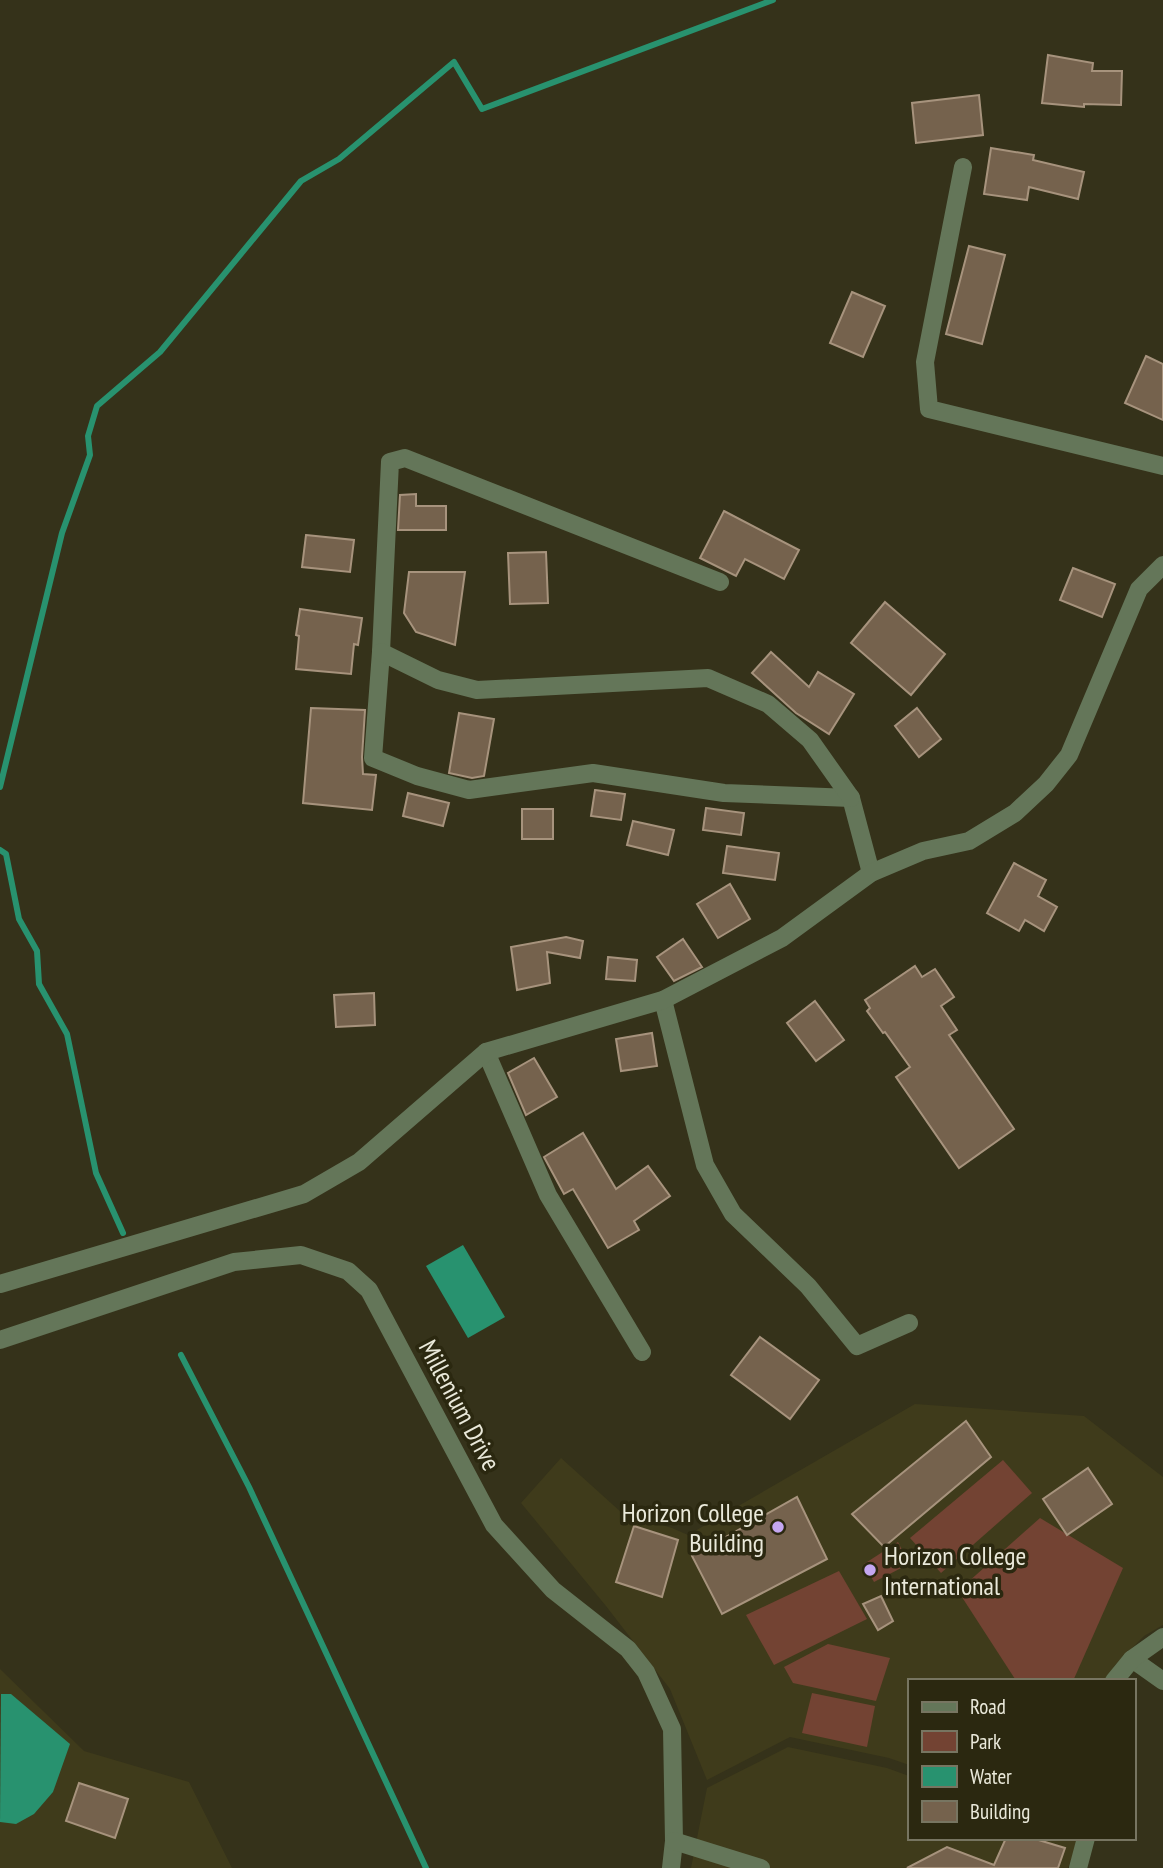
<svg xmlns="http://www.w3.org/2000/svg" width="1163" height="1868" font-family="'PT Sans Narrow',sans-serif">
	<rect width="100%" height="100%" fill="#35321a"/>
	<g fill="#3f3b1b">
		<path d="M915 1404 1084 1416 1163 1477V1625L1144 1636 1115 1665 1105 1681H909V1765L889 1758 790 1737 707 1780 670 1689 606 1606 521 1503 561 1458 622 1513 672 1528 688 1535Z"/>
		<path d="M0 1669 84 1751 189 1782 232 1868H0Z"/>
		<path d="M788 1747 887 1768 909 1776V1838H1079L1068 1868H691L707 1788Z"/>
	</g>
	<g fill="#734333">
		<path d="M1003 1460 1032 1493 941 1573 910 1538Z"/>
		<path d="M1040 1518 1123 1568 1073 1681 1015 1679 958 1591Z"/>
		<path d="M898 1542 909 1564 874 1582 864 1564Z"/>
		<path d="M839 1571 867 1619 774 1665 746 1615Z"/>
		<path d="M828 1644 890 1658 876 1701 793 1683 784 1667Z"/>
		<path d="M812 1693 875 1706 867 1747 802 1733Z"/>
	</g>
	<g fill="#28926f">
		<path d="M463 1245 505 1317 468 1338 426 1266Z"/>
		<path d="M1 1694H11L70 1744 53 1792 34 1814 16 1824 0 1822Z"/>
	</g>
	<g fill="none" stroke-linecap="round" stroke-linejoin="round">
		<g stroke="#28926f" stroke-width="6">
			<path d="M0 787 62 533 90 455 88 436 97 406 160 352 301 181 339 159 454 62 482 109 773 0"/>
			<path d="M0 850 6 854 19 919 37 951 39 984 67 1034 96 1173 123 1233"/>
			<path d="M181 1355 249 1487 426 1868"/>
		</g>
	</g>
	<g fill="#75624d" stroke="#a7937d" stroke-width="2">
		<path d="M1048 55 1093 63 1092 71H1122L1121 105 1084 104V107L1042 103Z"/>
		<path d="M979 95 983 135 916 143 912 103Z"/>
		<path d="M991 148 1034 155 1033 160 1084 172 1078 199 1029 187 1027 200 984 194Z"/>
		<path d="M969 246 1005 255 982 344 946 334Z"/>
		<path d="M852 292 885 306 863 357 830 343Z"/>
		<path d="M1146 356 1163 364V420L1125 403Z"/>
		<path d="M416 494V506H446V530H398L400 495Z"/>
		<path d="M724 511 799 550 784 579 745 559 736 576 700 558Z"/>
		<path d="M306 535 354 540 350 572 302 567Z"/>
		<path d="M546 552 548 603 510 604 508 553Z"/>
		<path d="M1073 568 1115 584 1102 617 1060 600Z"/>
		<path d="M409 572H465L455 645 416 632 404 613Z"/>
		<path d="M885 602 945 654 911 695 851 643Z"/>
		<path d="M300 609 362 618 358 645 354 644 351 674 296 669 299 636 296 635Z"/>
		<path d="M771 652 809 687 818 672 854 694 829 734 796 713 752 673Z"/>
		<path d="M311 708 365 710 362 757 363 774 376 775 372 810 303 803Z"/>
		<path d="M917 708 941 739 919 757 895 726Z"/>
		<path d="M459 713 494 719 484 776 472 778 449 773Z"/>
		<path d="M595 790 625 794 621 820 591 816Z"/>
		<path d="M408 793 449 803 443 826 403 816Z"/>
		<path d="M706 808 744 813 741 835 703 830Z"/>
		<rect x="522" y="809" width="31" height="30"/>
		<path d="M633 821 674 830 668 855 627 845Z"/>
		<path d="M727 846 779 853 775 880 723 873Z"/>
		<path d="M1014 863 1046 880 1038 896 1057 907 1044 931 1025 920 1019 931 987 913Z"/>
		<path d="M730 884 750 919 718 938 697 904Z"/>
		<path d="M566 937 583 941 580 958 547 952 550 983 517 990 511 947Z"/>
		<path d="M683 939 702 967 674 981 657 957Z"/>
		<path d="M608 957 637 960 635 981 606 979Z"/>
		<path d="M915 966 922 977 935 969 954 997 941 1006 957 1030 949 1035 1014 1129 959 1168 896 1077 910 1067 885 1032 883 1033 867 1011 870 1008 865 1000Z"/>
		<path d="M374 993 375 1025 336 1027 334 995Z"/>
		<path d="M815 1001 844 1040 816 1061 787 1023Z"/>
		<path d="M652 1033 657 1066 621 1071 616 1039Z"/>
		<path d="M534 1058 557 1097 526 1115 508 1073Z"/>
		<path d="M583 1133 616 1189 648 1166 670 1196 634 1221 639 1230 608 1248 573 1189 564 1194 544 1157Z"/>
		<path d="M760 1337 819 1380 790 1419 731 1375Z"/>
		<path d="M966 1421 991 1457 884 1547 852 1514Z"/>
		<path d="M1088 1468 1112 1504 1067 1535 1043 1499Z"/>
		<path d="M797 1497 827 1559 722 1614 692 1556Z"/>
		<path d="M634 1526 678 1540 662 1597 616 1582Z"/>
		<path d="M881 1596 893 1621 878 1630 863 1604Z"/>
		<path d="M79 1783 128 1799 115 1838 66 1821Z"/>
		<path d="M1006 1838H1032L1065 1848 1058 1868H907L947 1847 994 1865Z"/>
	</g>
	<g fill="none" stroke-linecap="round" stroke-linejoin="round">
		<g stroke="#647659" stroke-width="18">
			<path d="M963 167 925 362 929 409 1163 466"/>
			<path d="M720 582 405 458 390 462 381 652 373 758 417 776 469 790 593 773 724 793 851 798 871 873"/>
			<path d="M381 652 438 680 477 690 708 678 768 704 810 740 851 798"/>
			<path d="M663 1000 705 1165 733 1214 808 1286 857 1346 909 1323"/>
			<path d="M486 1052 548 1195 642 1352"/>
			<path d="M0 1284 304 1194 359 1162 486 1052 663 1000 782 938 871 873 923 851 969 841 1015 813 1046 784 1069 755 1139 589 1163 565"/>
			<path d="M0 1340 234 1262 301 1255 348 1271 369 1290 494 1525 553 1590 628 1649 646 1672 672 1729 674 1841 671 1868"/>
			<path d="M1132 1659 1163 1681"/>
			<path d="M1114 1681 1132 1659 1163 1637"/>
			<path d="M674 1841 761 1868"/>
			<path d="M1078 1868 1086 1838"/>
		</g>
	</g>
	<g fill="#c5a7f1" stroke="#2b2810" stroke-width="2.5">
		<circle cx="778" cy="1527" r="7"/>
		<circle cx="870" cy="1570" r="7"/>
	</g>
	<g text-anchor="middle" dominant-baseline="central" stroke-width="7" stroke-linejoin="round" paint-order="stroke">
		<g font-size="26" fill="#eae9da" stroke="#2b2810">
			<text transform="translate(460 1405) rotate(62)">Millenium Drive</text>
		</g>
		<g font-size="26" fill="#eae9da" stroke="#2b2810" text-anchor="end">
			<text x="764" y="1512">Horizon College<tspan x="764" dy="30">Building</tspan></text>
			<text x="884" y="1555" text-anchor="start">Horizon College<tspan x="884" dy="30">International</tspan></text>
		</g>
	</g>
	<rect x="908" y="1679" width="228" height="161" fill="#2b2810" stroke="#777561" stroke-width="2"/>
	<rect x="922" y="1702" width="35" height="10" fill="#647659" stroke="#777561" stroke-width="2"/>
	<text x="970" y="1714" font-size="21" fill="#eae9da">Road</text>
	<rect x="922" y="1731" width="35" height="21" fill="#734333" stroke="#777561" stroke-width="2"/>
	<text x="970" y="1749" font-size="21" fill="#eae9da">Park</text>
	<rect x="922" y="1766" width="35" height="21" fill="#28926f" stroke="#777561" stroke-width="2"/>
	<text x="970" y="1784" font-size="21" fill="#eae9da">Water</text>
	<rect x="922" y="1801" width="35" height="21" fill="#75624d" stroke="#777561" stroke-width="2"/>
	<text x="970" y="1819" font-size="21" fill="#eae9da">Building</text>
</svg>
